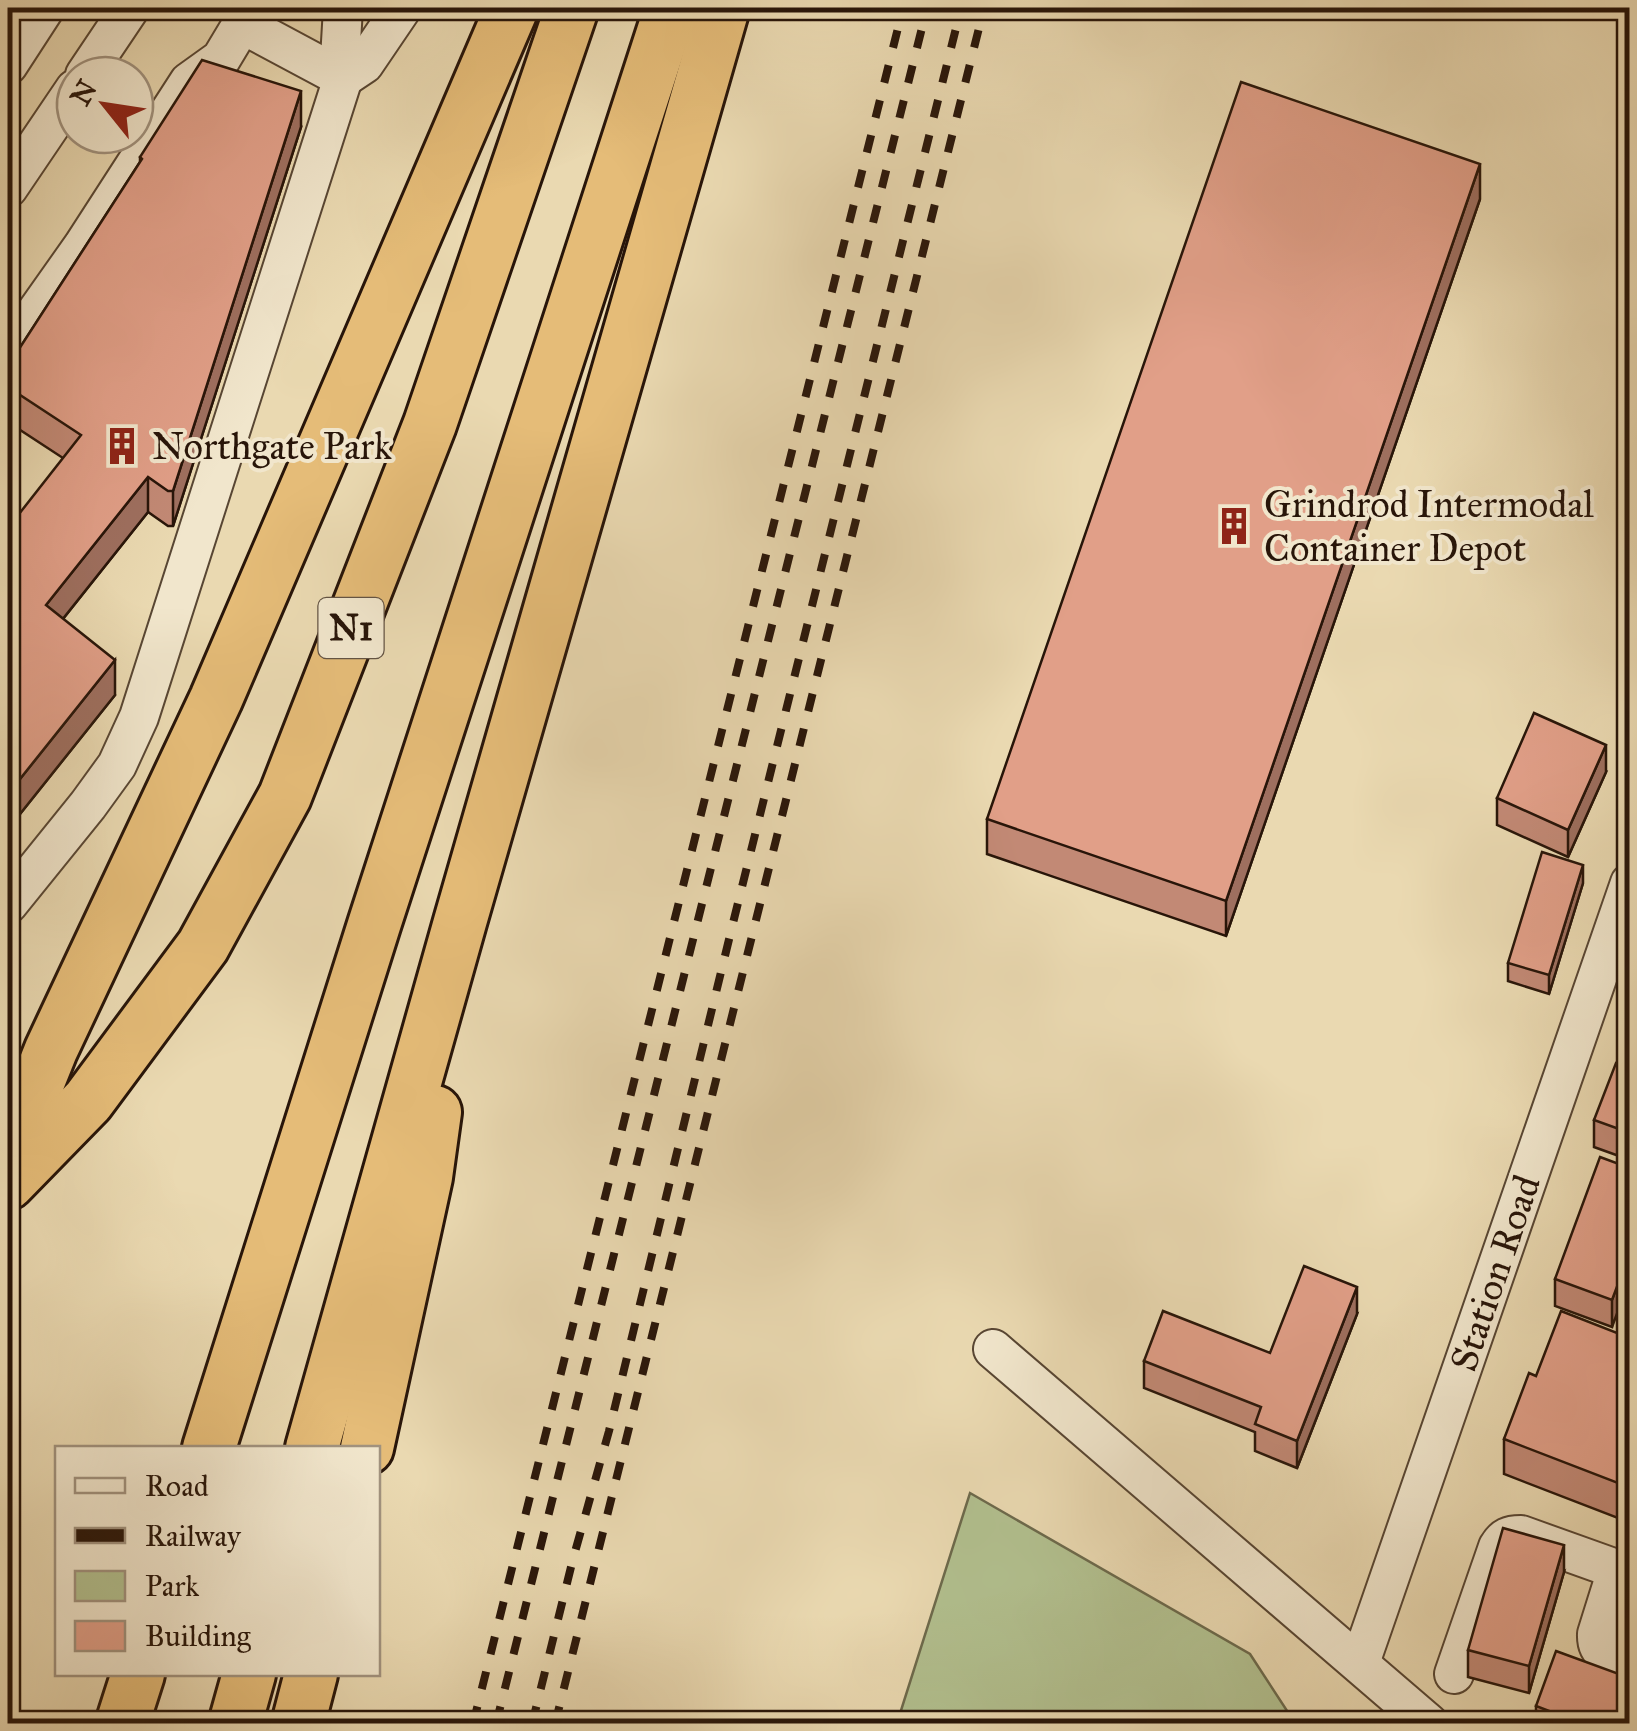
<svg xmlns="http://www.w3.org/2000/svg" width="1637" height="1731" font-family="'IM FELL Great Primer',serif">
	<rect width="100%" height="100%" fill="#ead9b1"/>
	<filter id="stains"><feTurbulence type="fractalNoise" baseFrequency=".002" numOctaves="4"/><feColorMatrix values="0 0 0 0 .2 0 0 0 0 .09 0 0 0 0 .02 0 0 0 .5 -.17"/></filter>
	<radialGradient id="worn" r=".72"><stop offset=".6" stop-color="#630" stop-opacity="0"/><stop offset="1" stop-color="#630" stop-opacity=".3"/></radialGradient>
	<path fill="#b2c08f" stroke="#6d6a4c" stroke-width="2.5" d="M970 1493 1250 1654 1295 1723H897Z"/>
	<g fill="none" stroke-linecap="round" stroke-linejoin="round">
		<g stroke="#584633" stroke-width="42">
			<g id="minor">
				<path d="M8 65 45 8"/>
				<path d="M85 75 130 8"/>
				<path d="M343 78 364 64 402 8"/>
				<path d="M8 188 75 89"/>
				<path d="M8 352 83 246 189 82 221 59 242 24 343 78"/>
				<path d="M8 904 88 805 117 765 139 717 343 78 340 59 343 8"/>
				<path d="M993 1349 1429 1724"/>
				<path d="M1617 1570 1597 1634C1596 1655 1612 1658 1630 1663"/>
				<path d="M1360 1663 1630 883"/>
				<path d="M1454 1674 1498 1547C1504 1537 1509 1535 1521 1535L1630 1574"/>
			</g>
		</g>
		<g stroke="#281509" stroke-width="58">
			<g id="highway">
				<path d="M8 1157 51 1050 216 699 512 8"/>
				<path d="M8 1183 88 1101 203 946 285 796 430 424 572 8"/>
				<path d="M209 1448 374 925 671 8"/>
				<path d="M312 1448 460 922 723 8"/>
				<path d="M367 1448 426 1177 435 1112"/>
				<path d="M122 1724 138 1674"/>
				<path d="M235 1724 249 1674"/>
				<path d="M298 1724 311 1674"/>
			</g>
		</g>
		<use href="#minor" stroke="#f1e6cc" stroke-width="38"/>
		<use href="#highway" stroke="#e5bc78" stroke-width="52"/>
		<g stroke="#281509" stroke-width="8" stroke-dasharray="18 18" stroke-linecap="butt">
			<path d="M473 1724 903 8"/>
			<path d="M496 1724 927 8"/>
			<path d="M532 1724 573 1559 609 1431 733 923 961 8"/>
			<path d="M555 1724 984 8"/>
		</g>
	</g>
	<g fill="#c28975" stroke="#281509" stroke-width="2.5">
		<path d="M301 127 173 526H168L148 512 63 619 115 695 8 829 63 458 8 422V366L140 162V157Z"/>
		<path d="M1480 199 1226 936 987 854V819Z"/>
		<path d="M1606 772 1568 857 1497 825V798Z"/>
		<path d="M1583 883 1549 994 1508 981V963Z"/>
		<path d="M1630 1068V1160L1594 1147V1120Z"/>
		<path d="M1630 1168 1612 1327 1555 1306V1279Z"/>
		<path d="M1357 1314 1297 1468 1255 1451V1432L1144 1388V1361L1270 1353Z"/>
		<path d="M1630 1338V1503L1623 1520 1504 1474V1439L1536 1376Z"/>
		<path d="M1564 1572 1529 1693 1468 1677V1650Z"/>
		<path d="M1536 1706 1630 1724H1536Z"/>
	</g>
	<g fill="#9e6f5f" stroke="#281509" stroke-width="2.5">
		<path d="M301 91V127L173 526V491Z"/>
		<path d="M1480 164V199L1226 936V901Z"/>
		<path d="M148 477V512L46 640V605Z"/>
		<path d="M115 660V695L8 829V794Z"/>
		<path d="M1606 745V772L1568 857V830Z"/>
		<path d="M1583 865V883L1549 994V975Z"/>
		<path d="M1630 1252V1279L1612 1327V1300Z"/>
		<path d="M1357 1287V1314L1297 1468V1441Z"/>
		<path d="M1630 1468V1503L1623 1520V1485Z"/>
		<path d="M1564 1545V1572L1529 1693V1666Z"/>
	</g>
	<g fill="#e19f88" stroke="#281509" stroke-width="2.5">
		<path d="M202 60 301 91 173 491H168L148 477 46 605 115 660 8 794V528L81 435 8 387V366L142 159 140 157Z"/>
		<path d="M1241 82 1480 164 1226 901 987 819Z"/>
		<path d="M1534 713 1606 745 1568 830 1497 798Z"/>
		<path d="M1542 852 1583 865 1549 975 1508 963Z"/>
		<path d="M1616 1063 1630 1068V1133L1594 1120Z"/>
		<path d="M1600 1157 1630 1168V1252L1612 1300 1555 1279Z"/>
		<path d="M1304 1266 1357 1287 1297 1441 1255 1424 1261 1407 1144 1361 1163 1311 1270 1353Z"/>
		<path d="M1561 1311 1630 1338V1468L1623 1485 1504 1439 1529 1373 1536 1376Z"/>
		<path d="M1503 1528 1564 1545 1529 1666 1468 1650Z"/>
		<path d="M1556 1651 1630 1678V1724H1583L1536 1706Z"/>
	</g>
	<defs>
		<g id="building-bare" transform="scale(3)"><path d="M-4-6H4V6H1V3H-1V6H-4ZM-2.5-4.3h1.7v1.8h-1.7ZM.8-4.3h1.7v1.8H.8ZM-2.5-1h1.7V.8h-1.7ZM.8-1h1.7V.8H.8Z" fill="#8f2418" stroke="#f1e6cc" stroke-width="2.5" paint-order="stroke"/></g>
	</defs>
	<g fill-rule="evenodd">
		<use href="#building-bare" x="122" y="446"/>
		<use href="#building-bare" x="1234" y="526"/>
	</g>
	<g text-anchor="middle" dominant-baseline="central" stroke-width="8" stroke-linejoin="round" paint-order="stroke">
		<rect fill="#f1e6cc" stroke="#645444" stroke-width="2.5" x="318.5" y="598" width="65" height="60" rx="8"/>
		<g font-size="35" font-weight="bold" fill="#281509">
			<text x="351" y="628">N1</text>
		</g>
		<g font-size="38" fill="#281509" stroke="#f1e6cc" text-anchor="start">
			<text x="152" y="446">Northgate Park</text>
			<text x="1264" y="504">Grindrod Intermodal<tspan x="1264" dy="44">Container Depot</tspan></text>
		</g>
		<g font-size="38" fill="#281509" stroke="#f1e6cc">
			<text transform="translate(1495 1273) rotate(-71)">Station Road</text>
		</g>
	</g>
	<rect width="1637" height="1731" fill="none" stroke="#ead9b1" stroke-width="40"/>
	<rect x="10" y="10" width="1617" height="1711" fill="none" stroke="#281509" stroke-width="5"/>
	<rect x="20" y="20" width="1597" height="1691" fill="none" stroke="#281509" stroke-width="2.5"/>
	<rect x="55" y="1446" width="325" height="230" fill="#f1e6cc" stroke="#a1927e" stroke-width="2.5"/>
	<rect x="75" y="1478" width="50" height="15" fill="#f1e6cc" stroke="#a1927e" stroke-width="2.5"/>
	<text x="145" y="1496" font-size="30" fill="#281509">Road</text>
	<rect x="75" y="1528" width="50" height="15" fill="#281509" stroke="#a1927e" stroke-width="2.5"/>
	<text x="145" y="1546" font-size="30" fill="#281509">Railway</text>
	<rect x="75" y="1571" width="50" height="30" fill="#b2c08f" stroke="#a1927e" stroke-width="2.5"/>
	<text x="145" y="1596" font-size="30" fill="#281509">Park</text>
	<rect x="75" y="1621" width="50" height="30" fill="#e19f88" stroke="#a1927e" stroke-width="2.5"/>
	<text x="145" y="1646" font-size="30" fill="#281509">Building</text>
	<g transform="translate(105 105) rotate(300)"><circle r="48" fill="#f1e6cc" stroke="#a1927e" stroke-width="2.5"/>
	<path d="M0-8L18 38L0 25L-18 38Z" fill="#8f2418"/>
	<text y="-15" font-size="28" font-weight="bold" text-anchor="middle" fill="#281509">N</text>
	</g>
	<rect width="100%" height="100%" filter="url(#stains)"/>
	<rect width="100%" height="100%" fill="url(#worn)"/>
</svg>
